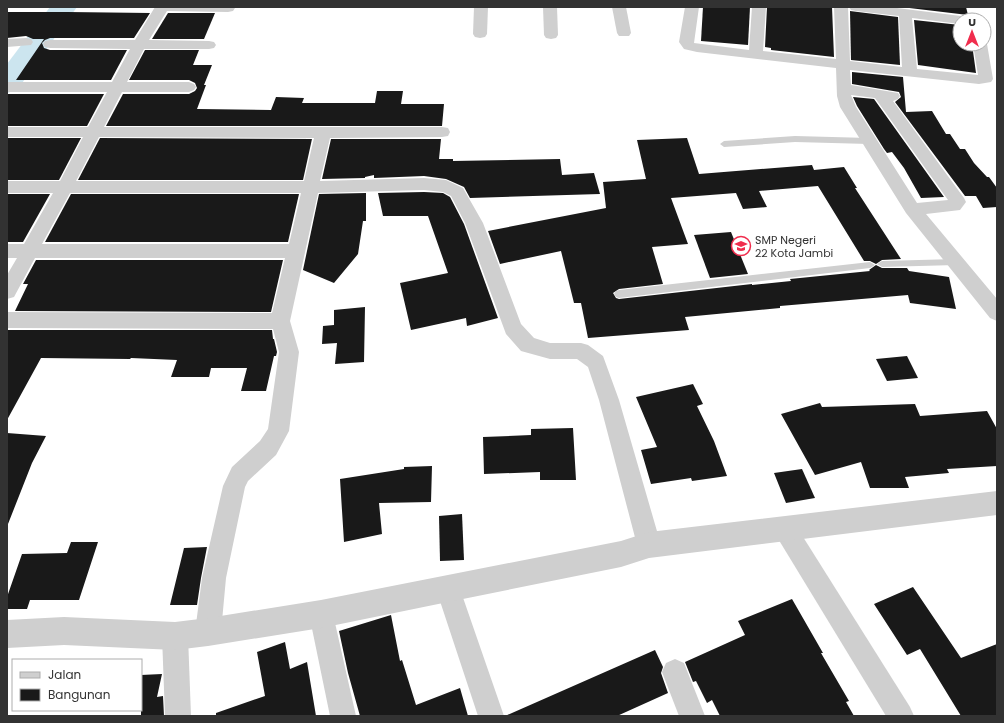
<svg xmlns="http://www.w3.org/2000/svg" width="1004" height="723" font-family="Poppins,sans-serif">
	<rect width="100%" height="100%" fill="#fff"/>
	<g fill="none" stroke-linecap="round" stroke-linejoin="round">
		<path fill="#cce5ef" fill-rule="evenodd" d="M50 7H77L17 90 7 93V64Z"/>
	</g>
	<g fill="#191919">
		<path d="M703 7H750L748 45 701 41Z"/>
		<path d="M767 7H832L834 57 771 50V48L765 47Z"/>
		<path d="M901 7H966L968 15Z"/>
		<path d="M850 11 898 17 900 65 851 60Z"/>
		<path d="M7 12H68L150 13 134 38H50L45 40 42 43 44 48 50 50H127L111 80H16L44 39H33L26 36 7 38Z"/>
		<path d="M168 13H215L204 39H152Z"/>
		<path d="M914 20 960 25V44H972L976 73 918 65Z"/>
		<path d="M145 50H199L193 65H212L204 85H206L197 109 271 110 276 97 304 98 302 103H375L377 91H403L401 104H444L442 126H106L123 94H189L195 91 197 88 195 83 189 80H129Z"/>
		<path d="M852 72 903 77 906 112 932 111 946 134H950L960 149H965L974 163 987 177H989L997 188V207L983 208 976 196H965L895 102 901 97 899 92 852 84Z"/>
		<path d="M8 94H104L87 126H7Z"/>
		<path d="M853 97 874 99 944 197 921 198 904 168 892 152 887 153 884 149 857 106Z"/>
		<path d="M7 138H81L59 180H7Z"/>
		<path d="M100 138 312 139 303 180H78Z"/>
		<path d="M687 138 699 174 812 165 814 170 844 167 857 188H855L901 259 882 260 876 264 870 261H864L818 186 759 191 767 207 743 209 736 193 671 198 688 244 652 247 663 284 619 289 613 293 616 298 619 299 752 284V285L791 281 790 279 870 271 869 270 876 265 882 268H907L909 271 949 277 956 309 910 303 908 295 780 306V308L685 317 689 330 588 338 581 303H574L561 251 500 264 488 231 606 208 603 182 646 179 637 140Z"/>
		<path d="M331 139H441L439 159H453V161L560 159 562 175 594 173 600 194 470 198 464 187 446 179 424 176 374 178V175L365 177V178L322 179Z"/>
		<path d="M424 192 443 193 450 197 464 224 498 318 467 326 466 318 411 330 400 283 448 273 428 216H383L378 193Z"/>
		<path d="M366 193V221H363L358 254 334 283 303 270 319 194Z"/>
		<path d="M7 194H50L23 242H7Z"/>
		<path d="M71 194H299L288 242H45Z"/>
		<path d="M731 232 748 274 710 278 694 235Z"/>
		<path d="M36 260H283L271 312 15 311 28 284H23Z"/>
		<path d="M365 307 364 362 335 364 337 343 322 344 323 326 334 325V310Z"/>
		<path d="M7 330H272L273 339H274L277 352 276 356H274L266 391H241L247 368H211L209 377H171L177 360 131 358 130 359 41 358 7 420Z"/>
		<path d="M907 356 918 378 887 381 876 359Z"/>
		<path d="M693 384 703 404 697 406 714 441 727 476 692 481 691 478 651 484 641 450 657 447 636 397Z"/>
		<path d="M820 403 822 407 915 404 920 416 987 411 997 429V466L947 469 949 473 905 477 909 488H870L861 462 815 475 781 414Z"/>
		<path d="M573 428 576 480H540V472L484 474 483 437 531 435V429Z"/>
		<path d="M7 433 46 436 32 463 8 524H7Z"/>
		<path d="M432 466 431 502 379 503 382 534 344 542 340 479 404 469V467Z"/>
		<path d="M802 469 815 498 786 503 774 473Z"/>
		<path d="M462 514 464 560 440 561 439 516Z"/>
		<path d="M71 542H98L79 600H30L27 609H7V597L22 554 67 553Z"/>
		<path d="M207 547 201 578 197 605H170L184 548Z"/>
		<path d="M913 587 961 658 997 644V716H961L920 649 907 655 874 604Z"/>
		<path d="M792 599 823 653H821L849 701 846 702 854 716H720L712 700 707 703 696 681 693 682 685 662 745 635 738 621Z"/>
		<path d="M391 615 400 661 402 660 416 705 460 688 468 716H360L348 673 339 631Z"/>
		<path d="M285 642 290 669 307 662 316 716H216V713L265 696 257 652Z"/>
		<path d="M655 650 663 667 661 673 668 693 617 716H505Z"/>
		<path d="M162 674 157 697 163 696 164 716H141V675Z"/>
	</g>
	<g fill="none" stroke-linecap="round" stroke-linejoin="round">
		<g fill="#cfcfcf" fill-rule="evenodd">
			<path d="M795 136 869 138 873 141 869 144 795 142 724 147 720 144 724 141Z"/>
			<path d="M956 259 961 262 956 265 882 267 877 264 882 261Z"/>
			<path d="M870 262 875 265 870 268 619 298 616 297 614 294 616 291 619 290Z"/>
		</g>
		<g fill="#cfcfcf" fill-rule="evenodd">
			<path d="M155 7 235 8 233 11 228 12 167 11 149 40 209 41 214 42 216 45 214 48 209 49H144L127 82H189L194 84 196 87 194 90 189 92H122L104 127H442L448 128 450 132 448 136 442 137 330 138 320 181 424 178 446 180 463 188 483 223 521 324 534 338 550 343H581L588 345 603 356 619 400 661 545 657 553 649 557 641 553 637 545 599 400 588 367 577 359H550L521 351 506 334 465 223 451 196 443 192 424 190 318 193 290 321 299 352 289 431 276 455 248 481 245 487 226 578 221 632 217 641 208 645 199 641 195 632 202 578 223 486 232 467 260 441 268 429 279 352 273 329 7 328V312L272 313 285 258H35L14 297 7 299V275L17 258H7V244H24L53 193H7V181H60L83 137H7V127H88L107 92H7V82H112L130 49 50 48 45 47 43 44 45 41 50 40H135ZM99 137 314 138 304 181H76ZM70 193H301L289 244H42Z"/>
			<path d="M474 7H488L487 34 485 37 480 38 475 37 473 34Z"/>
			<path d="M543 7H557L558 35 556 38 551 39 546 38 544 35Z"/>
			<path d="M612 7H626L631 33 629 36H619L617 33Z"/>
			<path d="M685 7H699L694 43 749 50 752 7H766L763 51 836 59 834 7H848L850 61 902 67 899 16 856 11 851 10 849 7H889L969 17 971 20H960V24L912 18 917 69 978 75 973 44H984V41L987 44 993 79 991 82 979 84 850 70 851 85 898 93 900 96 898 99 893 101 964 198 966 202 960 210 926 214 997 299V321L990 318 906 213 840 107 837 96 836 68 697 52 684 49 679 42ZM851 95 875 98 948 200 917 203 856 107Z"/>
			<path d="M26 38 31 39 33 42 31 45 7 47V39Z"/>
			<path d="M785 518 793 521 910 707 914 716H886L777 537 773 529 777 521Z"/>
			<path d="M448 577 457 580 460 589 504 716H478L436 589 439 580Z"/>
			<path d="M321 602 330 605 333 614 356 716H330L309 614 312 605Z"/>
			<path d="M175 623 184 627 188 636 191 716H165L162 636 166 627Z"/>
			<path d="M675 659 684 663 705 716H679L662 672 666 663Z"/>
		</g>
		<path fill="#cfcfcf" fill-rule="evenodd" d="M997 491V515L649 558 621 567 448 602 321 628 208 646 175 650 64 645 7 648V620L64 617 175 622 208 618 321 600 621 541 649 532Z"/>
	</g>
	<defs>
		<g id="school-ring" transform="scale(1)"><circle r="9.5" fill="#fff" stroke="#f02d4d" stroke-width="1.5"/><path d="M0-5L7-2L0 1L-7-2ZM-4 1L0 2.5L4 1V4Q0 6-4 4Z" fill="#f02d4d"/></g>
	</defs>
	<g fill-rule="evenodd">
		<use href="#school-ring" x="741" y="246"/>
	</g>
	<g text-anchor="middle" dominant-baseline="central" stroke-width="4" stroke-linejoin="round" paint-order="stroke">
		<g font-size="11" fill="#323232" stroke="#fff" text-anchor="start">
			<text x="755" y="240">SMP Negeri<tspan x="755" dy="13">22 Kota Jambi</tspan></text>
		</g>
	</g>
	<rect width="1004" height="723" fill="none" stroke="#323232" stroke-width="16"/>
	<rect x="12" y="659" width="130" height="52" fill="#ffffff" stroke="#adadad"/>
	<rect x="20" y="672" width="20" height="6" fill="#cfcfcf" stroke="#adadad"/>
	<text x="48" y="679" font-size="12" fill="#323232">Jalan</text>
	<rect x="20" y="689" width="20" height="12" fill="#191919" stroke="#adadad"/>
	<text x="48" y="699" font-size="12" fill="#323232">Bangunan</text>
	<g transform="translate(972 32)"><circle r="19" fill="#ffffff" stroke="#adadad"/>
	<path d="M0-3L7 15L0 10L-7 15Z" fill="#f02d4d"/>
	<text y="-6" font-size="11" font-weight="bold" text-anchor="middle" fill="#323232">U</text>
	</g>
</svg>
